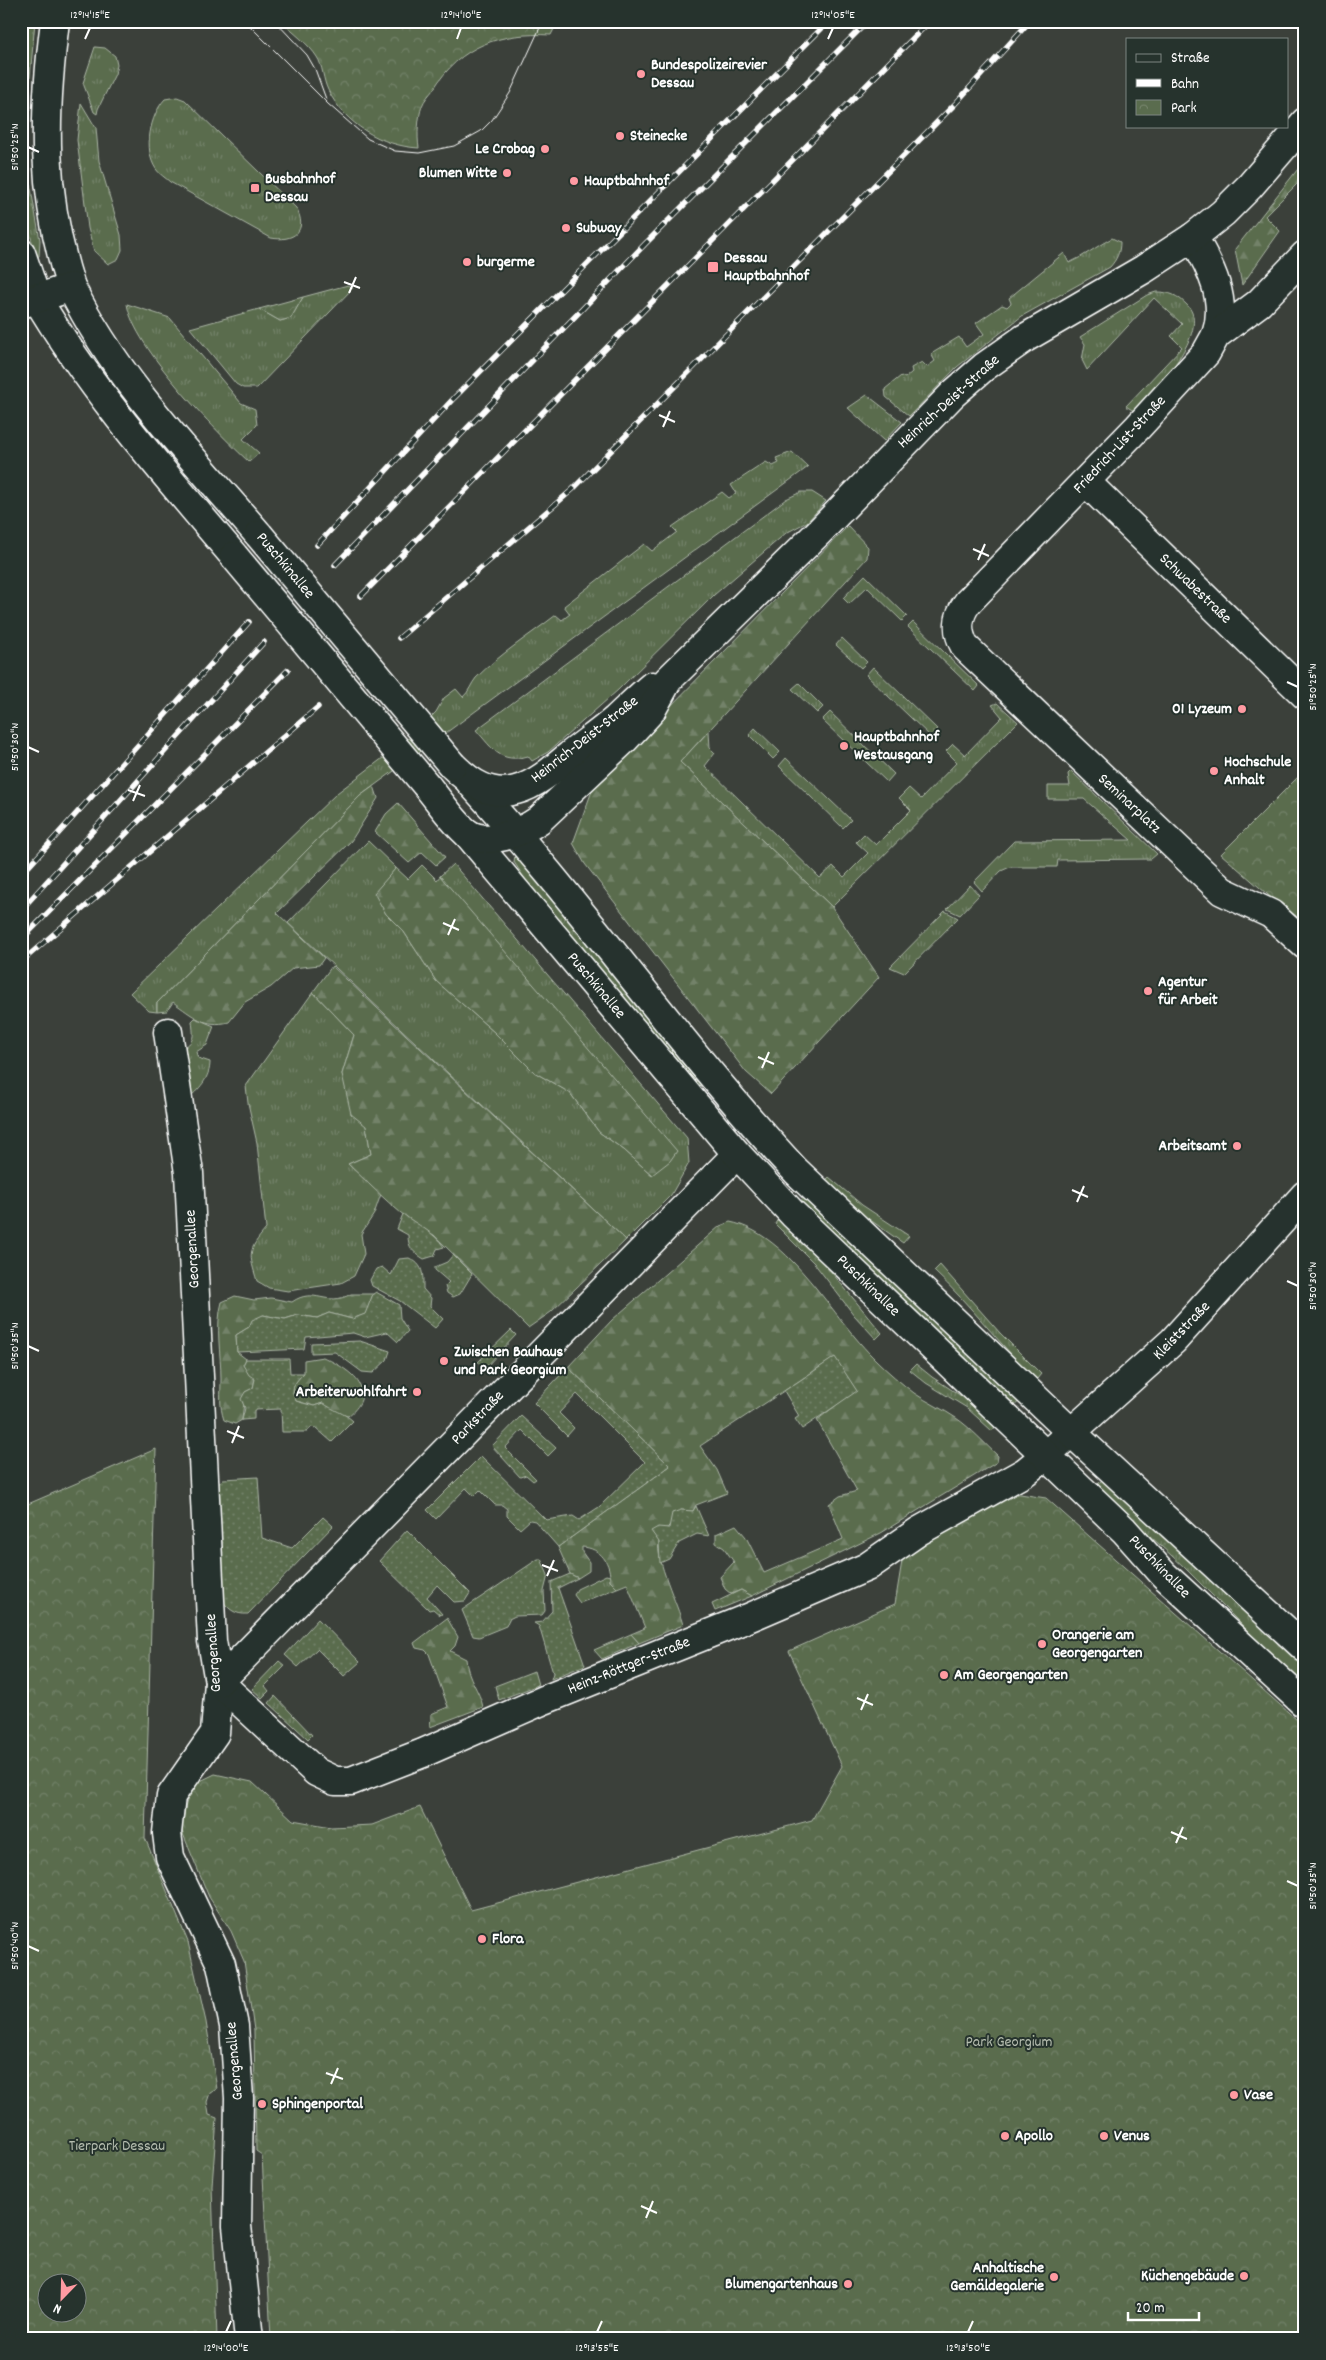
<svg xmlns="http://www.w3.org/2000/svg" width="1326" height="2360" font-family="Dekko,sans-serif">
	<defs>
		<pattern id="grass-tufts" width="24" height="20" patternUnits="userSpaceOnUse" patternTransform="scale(1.25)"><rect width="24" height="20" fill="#5a6c4e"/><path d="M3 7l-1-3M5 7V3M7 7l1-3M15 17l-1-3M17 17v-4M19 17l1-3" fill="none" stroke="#738269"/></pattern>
		<pattern id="forest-firs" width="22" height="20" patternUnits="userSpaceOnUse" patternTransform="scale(1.25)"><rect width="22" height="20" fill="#5a6c4e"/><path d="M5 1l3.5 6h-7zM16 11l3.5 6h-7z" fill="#738269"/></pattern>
		<pattern id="park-crowns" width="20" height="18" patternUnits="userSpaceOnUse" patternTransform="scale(1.25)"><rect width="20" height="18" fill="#5a6c4e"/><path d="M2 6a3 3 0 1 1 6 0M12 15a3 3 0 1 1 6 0" fill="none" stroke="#738269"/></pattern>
		<pattern id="garden-dots" width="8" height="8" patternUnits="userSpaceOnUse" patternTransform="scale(1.25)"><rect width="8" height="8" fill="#5a6c4e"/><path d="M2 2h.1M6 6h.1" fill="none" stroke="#738269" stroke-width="1.8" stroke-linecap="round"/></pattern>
	</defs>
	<rect width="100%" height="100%" fill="#3b403a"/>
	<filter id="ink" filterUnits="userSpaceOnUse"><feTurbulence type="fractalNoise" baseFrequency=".02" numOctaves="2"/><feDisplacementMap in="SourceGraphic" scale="10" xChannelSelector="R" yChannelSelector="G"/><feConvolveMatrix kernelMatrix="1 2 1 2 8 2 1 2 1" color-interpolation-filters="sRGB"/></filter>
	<g filter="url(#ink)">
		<g fill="url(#grass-tufts)" stroke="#acb6a6">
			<path d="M27 21H35L25 134 28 172 40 240 39 256 37 257C21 211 21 180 21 132 21 94 22 59 27 21Z"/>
			<path d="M95 47 105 48 115 56 117 65 115 74 98 109 97 114 94 112 83 83Z"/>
			<path d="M177 97 185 100 296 208C309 231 293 242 271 238L170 182C166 178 159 174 156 169 143 150 150 115 165 99Z"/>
			<path d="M81 103 96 128 99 161 121 235 122 250 118 259 108 264 94 251 88 228 77 140Z"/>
			<path d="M1112 238 1120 242C1120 252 1117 259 1110 267L1022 316 957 367 909 416 886 397 885 389 901 376 905 378 912 372 911 368 922 362 927 367 935 361 931 354 959 337 966 347 984 334 976 323 1002 305 1007 307 1011 303 1009 298 1064 253 1069 263C1085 256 1097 246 1112 238Z"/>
			<path d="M348 285 353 288 257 388H243L236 384 190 328 259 309 280 321 291 318 303 297Z"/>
			<path d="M1156 292C1170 292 1177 295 1187 305 1213 331 1154 390 1137 410H1132L1126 406 1182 347 1171 336 1182 324 1154 298 1087 370 1082 360 1085 344 1080 337 1147 295Z"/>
			<path d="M127 304 170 318 241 403 255 409 257 425 243 439 259 453 249 462C216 431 134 348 127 304Z"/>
			<path d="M867 395 902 422 884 441 848 408Z"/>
			<path d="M792 452 808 467 360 796 157 1003V1012L149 1011 130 993 337 793 413 735 436 712 444 698 456 689 463 697C469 692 471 684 476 678 500 654 530 635 556 615L562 620 570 614 564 606 644 544 652 551 677 532 672 527 722 492 729 498 736 493 731 485 766 462 773 466 779 463 776 458Z"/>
			<path d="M801 492H812L826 501 807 522 786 533 714 595 618 690 548 752 532 761 528 756C500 764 493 749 476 730L786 499Z"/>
			<path d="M865 575 907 616 902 621 867 587 849 604 843 598Z"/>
			<path d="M913 622 979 686 975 691 908 627Z"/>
			<path d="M842 638 867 662 861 668 836 645Z"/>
			<path d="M873 667 938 730 931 737 866 675Z"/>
			<path d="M799 683 823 707 817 713 792 689Z"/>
			<path d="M997 703 1018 722 832 907 680 762 709 731 710 748 715 753 705 766 820 878 833 866 844 877 868 853 856 842 864 834 876 845 911 810 899 798 909 788 921 799 957 762 946 751 953 744 965 755 1002 717 992 705Z"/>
			<path d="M830 712 894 774 887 782 822 720Z"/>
			<path d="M755 728 780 752 773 759 749 735Z"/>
			<path d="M786 758 851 820 843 828 779 766Z"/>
			<path d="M1071 771 1157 854 1151 859 1058 860 1057 867H1010L1001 871 982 891 974 882 1014 841 1131 840 1084 799H1048V786H1070L1068 774Z"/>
			<path d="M368 841 396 868 375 893 386 914 404 932 436 981 494 1032 534 1072 570 1093 599 1132 624 1150 652 1175 440 876 453 864 687 1138 689 1163 671 1195 626 1240 288 923Z"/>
			<path d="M515 855 523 863 703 1083 696 1089 530 887 514 862Z"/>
			<path d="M970 885 979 895 960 915 947 909Z"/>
			<path d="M945 911 958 918 904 973 890 967Z"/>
			<path d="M313 992 354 1035 342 1074 366 1126 371 1154 348 1164 381 1194 374 1214 361 1234 364 1254 354 1276 341 1283 288 1291 269 1288 257 1281C249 1254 247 1251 266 1229L257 1143 248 1103 246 1086Z"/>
			<path d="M195 1018 214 1026 207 1045 196 1052 198 1058 210 1062C210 1078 199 1090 186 1100L180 1051C195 1040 194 1039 192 1021Z"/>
			<path d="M829 1177 862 1205 909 1236 903 1243 846 1203 824 1182Z"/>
			<path d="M805 1196 1022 1399 1013 1407 798 1204Z"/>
			<path d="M778 1219 818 1256 882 1333 876 1339 854 1315 814 1263 775 1224Z"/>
			<path d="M940 1265 1000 1333 1041 1374 1036 1380C1000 1345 971 1305 934 1271Z"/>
			<path d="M916 1364 932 1377 972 1403 996 1426 992 1431 967 1408 926 1383 910 1370Z"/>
			<path d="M1104 1477 1305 1663V1688L1183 1566 1096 1487Z"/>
			<path d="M606 1575 610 1576V1581L617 1588 580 1603 574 1595 577 1589Z"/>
			<path d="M279 1661 285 1666 265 1686 269 1691 262 1698 252 1689Z"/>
			<path d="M275 1696 312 1735 308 1739 269 1703Z"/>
		</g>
		<g fill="url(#forest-firs)" stroke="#acb6a6">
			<path d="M1305 160V176L1265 216 1280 231 1242 285 1235 249Z"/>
			<path d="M848 526 868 547 867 558 680 762 832 907 879 977 771 1094 746 1072 585 864 573 843 593 788 654 723Z"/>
			<path d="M374 786 378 798 351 841 277 913 324 958 319 965 293 968 271 987 245 1002 229 1022C205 1028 193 1016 173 1002L167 1011 157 1012V1003L360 796Z"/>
			<path d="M398 803 445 857 436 865 422 852 409 863 375 832 386 814Z"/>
			<path d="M422 865 437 880 440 876 677 1151 670 1161 652 1175 624 1150 599 1132 570 1093 534 1072 494 1032 436 981 404 932 386 914 374 893 396 868 408 879Z"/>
			<path d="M332 966 626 1240 551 1312 528 1328 434 1235C401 1218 375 1189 348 1164L371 1154 366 1126 351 1114 342 1074 354 1035 313 992Z"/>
			<path d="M730 1222C790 1234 833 1319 876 1360 888 1372 901 1383 914 1393 927 1402 943 1409 956 1418 971 1428 985 1444 998 1456L997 1462 881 1533 752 1596 741 1590 731 1594 725 1589 720 1577 734 1562 724 1548 716 1543V1534L736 1525 746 1537 764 1573 843 1539 829 1504 840 1496 857 1491 817 1420 856 1390 834 1358 700 1446 717 1470 727 1493 696 1505 693 1511 681 1510C676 1517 661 1535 659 1542 655 1559 678 1605 683 1625L639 1643 631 1634 645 1628 627 1584 617 1588 610 1581C611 1563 601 1548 582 1547V1552L589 1562V1571L578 1578 570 1574 558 1547 670 1466 568 1367 612 1320 720 1226Z"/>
			<path d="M351 1294H373L366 1314 352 1319 329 1313 317 1318 298 1315 285 1319 263 1315 249 1327 236 1335 237 1352 246 1359 243 1365 255 1379 253 1388 245 1392 242 1420 235 1424 224 1420C219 1405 221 1394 221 1379 221 1353 215 1327 222 1302L235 1296 254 1300 271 1298 292 1302C315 1286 326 1308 351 1294Z"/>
			<path d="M323 1357C349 1369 381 1390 348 1416L336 1413 323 1403 314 1406 296 1401C290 1388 294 1383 304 1373V1360Z"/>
			<path d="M447 1618 458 1637 455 1646 450 1651 466 1659C467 1678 480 1691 483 1707L430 1727 431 1714 448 1707 429 1654 425 1650 416 1648 414 1643Z"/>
		</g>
		<g fill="url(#park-crowns)" stroke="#acb6a6" fill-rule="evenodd">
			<path d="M281 21H558L551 35C501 32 460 45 433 90 429 95 424 100 422 106 418 117 417 136 419 148 381 146 345 124 328 90 323 80 323 66 317 57 309 44 292 32 281 21Z"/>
			<path d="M303 297 291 318 280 321 259 309Z"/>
			<path d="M1305 770V927L1221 854Z"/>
			<path d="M156 1449 145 1838 188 1942 206 2022 217 2089 210 2093 207 2102 209 2115 217 2118 212 2186 217 2339H21V1507ZM78 2282V2312H48V2282Z"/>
			<path d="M1007 1492 1046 1498 1305 1727V2339H271L262 2155 256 2151 254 2030 244 1961 231 1931 209 1897 181 1829 186 1804 192 1785 215 1774 252 1782 293 1820 331 1827 372 1825 420 1807 471 1910 812 1820 842 1766 789 1651 895 1604 904 1549Z"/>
		</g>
		<g fill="url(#garden-dots)" stroke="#acb6a6">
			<path d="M403 1214C417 1225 434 1232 444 1247L437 1249 434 1256 424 1259C413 1252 408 1248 408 1235L397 1229Z"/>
			<path d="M453 1255 472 1274 460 1294 453 1297 447 1293 445 1286 449 1282 435 1270V1267L447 1262Z"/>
			<path d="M409 1258C424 1265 423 1274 423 1289L431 1298 430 1306 443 1319 435 1328 400 1301 372 1286 370 1280 376 1269 382 1267 391 1275 399 1259Z"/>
			<path d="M376 1292 399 1305 400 1318 408 1331 398 1342 387 1332 365 1337 353 1333 306 1337 304 1349 237 1352 236 1335 249 1327 252 1320 263 1315 285 1319 298 1315 317 1318 329 1313 352 1319 365 1314 373 1294Z"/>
			<path d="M511 1330 516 1335 485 1368 478 1362Z"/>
			<path d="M360 1341 390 1351 387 1360 373 1373 362 1372 335 1352 311 1353V1343Z"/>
			<path d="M835 1357 857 1391 802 1429 795 1419 799 1416 784 1391Z"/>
			<path d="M246 1359H289L290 1373H304C294 1383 290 1388 296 1401L314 1406 323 1403C332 1410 345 1413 353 1421L332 1442 316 1428 311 1427 307 1432H282L281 1409 254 1410V1419L242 1420 245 1408 241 1399 245 1392 253 1388 255 1379 249 1375 243 1365Z"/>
			<path d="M568 1367 670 1466 558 1547 535 1521 530 1520 520 1529 507 1516V1509L502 1505H495L480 1490 474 1496 466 1488 436 1519 427 1510 481 1456 546 1520 573 1516 579 1520 599 1507 645 1462 577 1394 559 1413 574 1428 567 1436 534 1403Z"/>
			<path d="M521 1416 556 1448 548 1456 522 1430 505 1448 536 1479 533 1481 526 1475 520 1477 492 1446Z"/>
			<path d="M258 1477 262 1538 292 1548 323 1517 333 1526 248 1614C235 1615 227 1609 221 1597 216 1587 216 1505 215 1488L223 1479Z"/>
			<path d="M696 1506 709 1536 697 1534 679 1543 669 1559 660 1563 659 1542 651 1531 658 1527 669 1528 672 1513 681 1510 693 1511Z"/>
			<path d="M407 1530 470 1593 465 1601 454 1602 437 1585 427 1597 442 1614 440 1615 433 1609 429 1610 379 1561Z"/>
			<path d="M538 1559H541L548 1575 544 1591 545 1611 542 1615 515 1616 509 1619 506 1626 479 1637 473 1636 462 1610Z"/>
			<path d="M570 1574 578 1578 558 1588 585 1665 551 1679 553 1673 539 1626 534 1623 542 1622 552 1611 551 1582Z"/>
			<path d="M741 1590 752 1596 715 1611 712 1604Z"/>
			<path d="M318 1619 360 1662 344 1676 317 1649 298 1667 285 1655Z"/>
			<path d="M631 1634 639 1643 602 1659 594 1650Z"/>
			<path d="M534 1671 538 1685 499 1700 495 1686Z"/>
		</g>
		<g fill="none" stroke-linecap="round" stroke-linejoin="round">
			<g stroke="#fff" stroke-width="31">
				<g id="minor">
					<path d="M1193 237C1211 267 1228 301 1216 335"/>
					<path d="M1305 255 1259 303 1216 335 1206 353 1138 427 968 602C957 616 956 631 965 647L1222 891 1271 914 1305 945"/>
					<path d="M1086 482 1305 695"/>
					<path d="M168 1032 189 1173 212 1641 219 1682 215 1733 171 1796 167 1833 170 1857 221 1964 234 2026 239 2098 237 2226 249 2339"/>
					<path d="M219 1682 316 1772 335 1781H351L423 1753 544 1700 748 1618 867 1567 919 1531 1025 1472 1047 1454 1173 1341 1305 1195"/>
					<path d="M219 1682 737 1154"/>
				</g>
			</g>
			<g stroke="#fff" stroke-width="31">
				<g id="secondary">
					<path d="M55 21C43 115 41 195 71 287"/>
					<path d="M21 253 36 297"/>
					<path d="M470 782C584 907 680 1047 796 1171L1071 1432 1305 1648"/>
					<path d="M467 833 737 1154 793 1214 1124 1530 1164 1575 1305 1704"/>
				</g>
			</g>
			<g stroke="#fff" stroke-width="31">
				<g id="primary">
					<path d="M36 297C92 392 163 472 234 556"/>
					<path d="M21 304 71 287C116 379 192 457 259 535"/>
					<path d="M452 765C469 782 490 797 516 790 536 785 555 768 570 755 585 743 601 732 616 719 628 708 640 696 652 686"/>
					<path d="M427 786C437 798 455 824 467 833 487 847 522 832 539 820L625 739 651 711 668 680 818 533 953 394 984 367 1025 338 1144 269 1193 237 1223 213 1250 186 1305 122"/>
				</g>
			</g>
			<use href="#minor" stroke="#26332d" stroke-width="28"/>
			<use href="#secondary" stroke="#26332d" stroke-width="28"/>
			<use href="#primary" stroke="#26332d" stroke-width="28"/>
			<g stroke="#fff" stroke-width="1">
				<path d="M245 21 328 104 368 139 395 151 419 153 454 146 481 131 492 120 510 93 543 21"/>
				<path d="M275 21 307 55 315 69 326 99"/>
			</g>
			<g stroke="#fff" stroke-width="5.5">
				<g id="rail">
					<path d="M317 545 454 398 829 21"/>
					<path d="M335 565 645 244 868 21"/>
					<path d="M361 596 930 21"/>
					<path d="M399 638 572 490 955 104 1030 21"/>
					<path d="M21 875 249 622"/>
					<path d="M21 910 264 642"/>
					<path d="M21 940 288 670"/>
					<path d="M21 962 318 707"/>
				</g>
			</g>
			<use href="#rail" stroke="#26332d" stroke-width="4" stroke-dasharray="11" stroke-linecap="butt"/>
			<g stroke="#fff" stroke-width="31" stroke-linecap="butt">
				<g id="primary-bridge">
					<path d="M259 535 452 765"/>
					<path d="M234 556 427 786"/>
				</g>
			</g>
			<use href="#primary-bridge" stroke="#26332d" stroke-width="28"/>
		</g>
	</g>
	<path fill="none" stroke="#fff" stroke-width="2" d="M85 39 90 28M457 39 461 28M828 39 833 28M28 147 39 152M344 282 360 288M349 293 356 277M659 415 675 422M663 427 670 411M973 549 989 556M978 560 985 544M1287 682 1298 687M28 747 39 752M128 790 145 796M133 801 140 785M443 923 459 930M448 935 455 919M758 1057 774 1064M762 1068 769 1052M1072 1190 1088 1197M1077 1202 1084 1186M1287 1281 1298 1286M28 1346 39 1351M227 1431 244 1438M232 1443 239 1426M542 1565 558 1571M547 1576 554 1560M857 1698 873 1705M861 1710 868 1694M1171 1832 1187 1839M1176 1843 1183 1827M1287 1881 1298 1886M28 1946 39 1951M326 2073 343 2079M331 2084 338 2068M641 2206 657 2213M646 2218 653 2201M226 2332 231 2321M597 2332 602 2321M968 2332 973 2321"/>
	<g fill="#ff9aa2" stroke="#26332d" stroke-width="2">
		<circle cx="641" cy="74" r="5"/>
		<circle cx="620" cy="136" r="5"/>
		<circle cx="545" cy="149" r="5"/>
		<circle cx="507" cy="173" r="5"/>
		<circle cx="574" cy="181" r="5"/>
		<rect x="250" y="183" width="10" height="10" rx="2.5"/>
		<circle cx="566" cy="228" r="5"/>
		<circle cx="467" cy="262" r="5"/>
		<rect x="707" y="261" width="12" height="12" rx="2.5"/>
		<circle cx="1242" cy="709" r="5"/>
		<circle cx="844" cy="746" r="5"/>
		<circle cx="1214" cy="771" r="5"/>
		<circle cx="1148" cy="991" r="5"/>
		<circle cx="1237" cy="1146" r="5"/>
		<circle cx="444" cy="1361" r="5"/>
		<circle cx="417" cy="1392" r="5"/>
		<circle cx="1042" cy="1644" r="5"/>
		<circle cx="944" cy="1675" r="5"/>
		<circle cx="482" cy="1939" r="5"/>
		<circle cx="1234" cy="2095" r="5"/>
		<circle cx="262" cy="2104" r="5"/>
		<circle cx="1005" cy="2136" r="5"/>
		<circle cx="1104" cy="2136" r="5"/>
		<circle cx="1244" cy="2276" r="5"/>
		<circle cx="1054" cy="2277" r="5"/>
		<circle cx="848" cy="2284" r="5"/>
	</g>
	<g text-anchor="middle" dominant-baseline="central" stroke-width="4" stroke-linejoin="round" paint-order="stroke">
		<g font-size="16" font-weight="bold" fill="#fff" stroke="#26332d" text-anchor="start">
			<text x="651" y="65">Bundespolizeirevier<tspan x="651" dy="18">Dessau</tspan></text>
			<text x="630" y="136">Steinecke</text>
			<text x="535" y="149" text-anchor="end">Le Crobag</text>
			<text x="497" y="173" text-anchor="end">Blumen Witte</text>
			<text x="265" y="179">Busbahnhof<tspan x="265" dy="18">Dessau</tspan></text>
			<text x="584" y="181">Hauptbahnhof</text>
			<text x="576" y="228">Subway</text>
			<text x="724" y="258">Dessau<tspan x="724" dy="18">Hauptbahnhof</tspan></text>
			<text x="477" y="262">burgerme</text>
			<text x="1232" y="709" text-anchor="end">01 Lyzeum</text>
			<text x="854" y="737">Hauptbahnhof<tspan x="854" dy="18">Westausgang</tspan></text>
			<text x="1224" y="762">Hochschule<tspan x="1224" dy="18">Anhalt</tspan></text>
			<text x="1158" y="982">Agentur<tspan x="1158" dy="18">für Arbeit</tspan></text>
			<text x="1227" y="1146" text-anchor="end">Arbeitsamt</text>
			<text x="454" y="1352">Zwischen Bauhaus<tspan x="454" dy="18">und Park Georgium</tspan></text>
			<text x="407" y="1392" text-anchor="end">Arbeiterwohlfahrt</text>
			<text x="1052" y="1635">Orangerie am<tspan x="1052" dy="18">Georgengarten</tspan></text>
			<text x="954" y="1675">Am Georgengarten</text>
			<text x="492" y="1939">Flora</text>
			<text x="1244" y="2095">Vase</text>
			<text x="272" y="2104">Sphingenportal</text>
			<text x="1015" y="2136">Apollo</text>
			<text x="1114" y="2136">Venus</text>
			<text x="1044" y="2268" text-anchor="end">Anhaltische<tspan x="1044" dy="18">Gemäldegalerie</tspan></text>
			<text x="1234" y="2276" text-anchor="end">Küchengebäude</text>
			<text x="838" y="2284" text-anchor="end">Blumengartenhaus</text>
		</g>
		<g font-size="16" fill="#fff" stroke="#26332d">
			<text transform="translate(949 402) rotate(-42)">Heinrich-Deist-Straße</text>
			<text transform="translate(1120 445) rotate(-47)">Friedrich-List-Straße</text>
			<text transform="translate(285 566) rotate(50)">Puschkinallee</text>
			<text transform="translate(1195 589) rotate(44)">Schwabestraße</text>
			<text transform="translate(585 740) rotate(-38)">Heinrich-Deist-Straße</text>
			<text transform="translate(1129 804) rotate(43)">Seminarplatz</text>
			<text transform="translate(596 986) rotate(50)">Puschkinallee</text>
			<text transform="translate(193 1249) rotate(-93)">Georgenallee</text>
			<text transform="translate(868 1286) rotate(44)">Puschkinallee</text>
			<text transform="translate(1182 1331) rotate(-46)">Kleiststraße</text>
			<text transform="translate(478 1418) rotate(-46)">Parkstraße</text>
			<text transform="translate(1159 1567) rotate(46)">Puschkinallee</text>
			<text transform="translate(214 1653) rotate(-94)">Georgenallee</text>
			<text transform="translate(629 1666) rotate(-22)">Heinz-Röttger-Straße</text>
			<text transform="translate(235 2061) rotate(-95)">Georgenallee</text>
		</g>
		<g font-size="16" fill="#b5bdaf" stroke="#26332d">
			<text x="1009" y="2042">Park Georgium</text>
			<text x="117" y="2146">Tierpark Dessau</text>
		</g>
	</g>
	<rect width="1326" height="2360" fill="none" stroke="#26332d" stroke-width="55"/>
	<rect x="1126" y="38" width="162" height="90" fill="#26332d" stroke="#7d8581"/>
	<rect x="1136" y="54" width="25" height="8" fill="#26332d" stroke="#7d8581"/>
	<text x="1171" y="62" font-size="15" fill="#ffffff">Straße</text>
	<rect x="1136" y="79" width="25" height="8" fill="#ffffff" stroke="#7d8581"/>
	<text x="1171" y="88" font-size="15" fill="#ffffff">Bahn</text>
	<rect x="1136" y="100" width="25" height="15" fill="url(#park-crowns)" stroke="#7d8581"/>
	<text x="1171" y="112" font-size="15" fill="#ffffff">Park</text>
	<g transform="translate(62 2298) rotate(203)"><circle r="24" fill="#26332d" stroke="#7d8581"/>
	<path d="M0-4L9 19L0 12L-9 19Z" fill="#ff9aa2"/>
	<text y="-8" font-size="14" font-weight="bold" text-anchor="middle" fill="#ffffff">N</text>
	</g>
	<path d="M1128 2312v8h71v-8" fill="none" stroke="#ffffff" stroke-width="2.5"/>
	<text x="1136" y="2312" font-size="15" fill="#ffffff" stroke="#26332d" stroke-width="4" paint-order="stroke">20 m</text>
	<rect x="28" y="28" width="1270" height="2304" fill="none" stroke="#fff" stroke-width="2"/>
	<g font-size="12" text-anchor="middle" fill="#fff">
		<text x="90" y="18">12°14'15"E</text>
		<text x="461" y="18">12°14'10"E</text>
		<text x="833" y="18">12°14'05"E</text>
		<text transform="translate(14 147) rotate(-90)" y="4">51°50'25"N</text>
		<text transform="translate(1312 687) rotate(-90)" y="4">51°50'25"N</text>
		<text transform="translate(14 747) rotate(-90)" y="4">51°50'30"N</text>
		<text transform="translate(1312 1286) rotate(-90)" y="4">51°50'30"N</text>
		<text transform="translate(14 1346) rotate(-90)" y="4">51°50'35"N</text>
		<text transform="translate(1312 1886) rotate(-90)" y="4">51°50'35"N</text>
		<text transform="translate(14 1946) rotate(-90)" y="4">51°50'40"N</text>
		<text x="226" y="2351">12°14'00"E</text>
		<text x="597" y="2351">12°13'55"E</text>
		<text x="968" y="2351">12°13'50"E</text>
	</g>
</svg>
